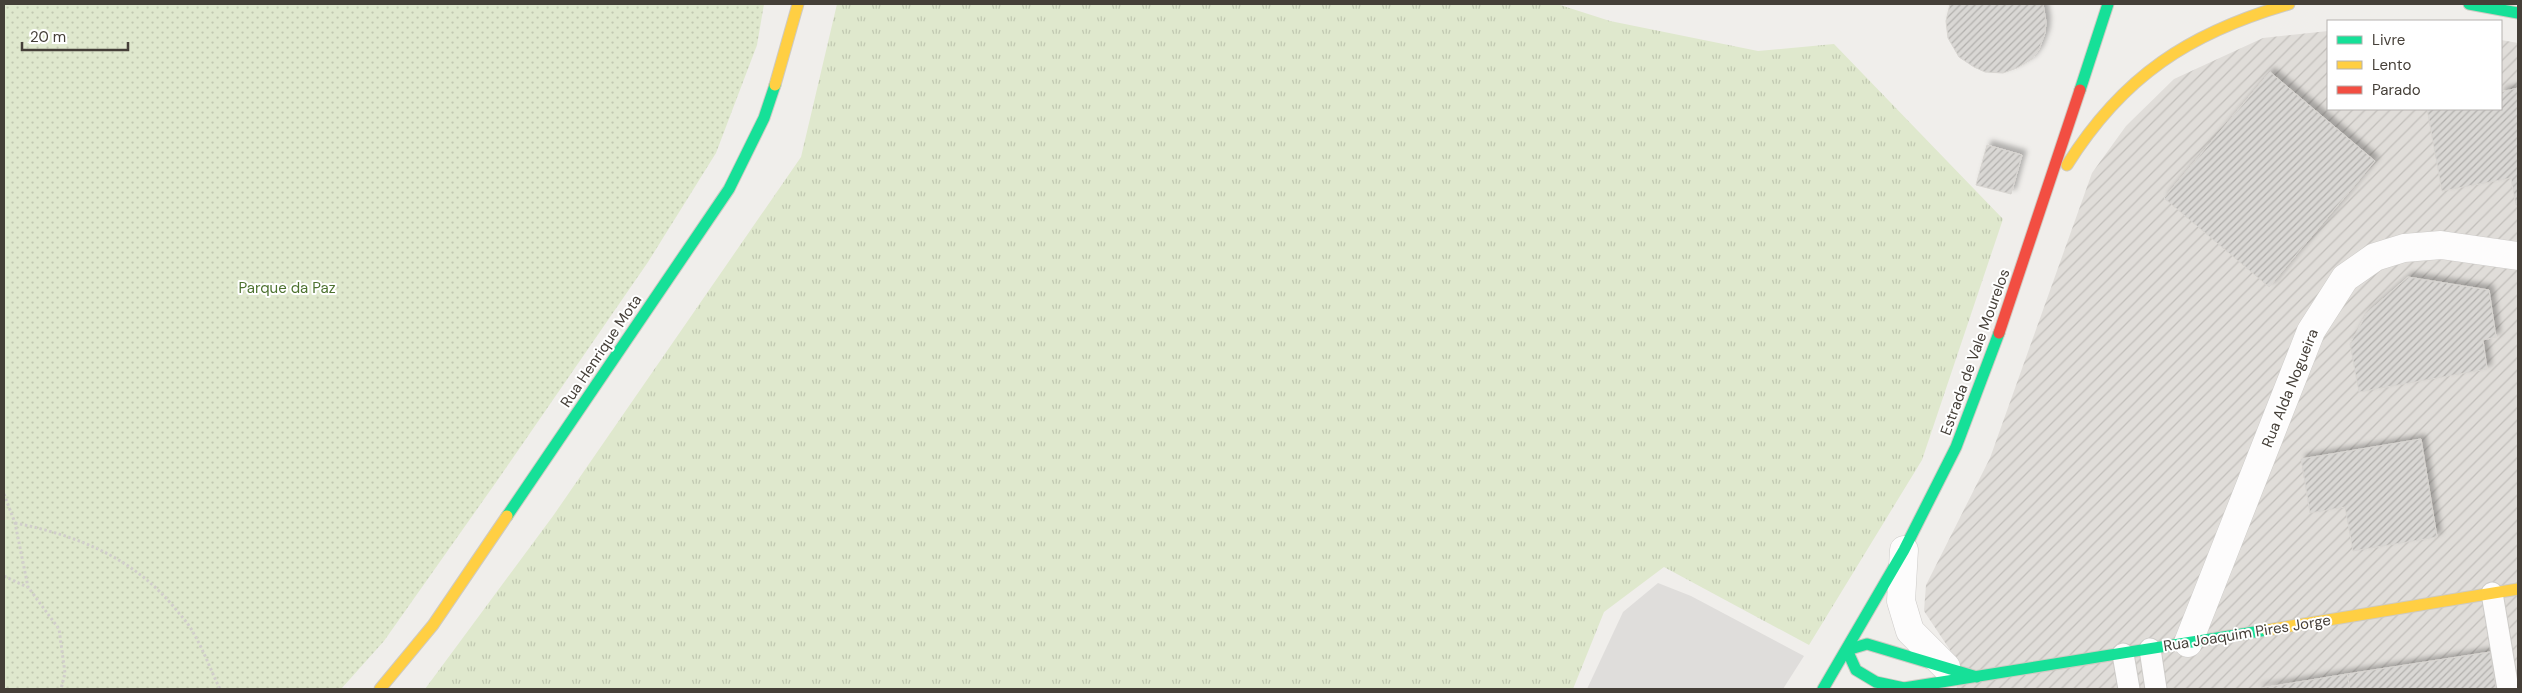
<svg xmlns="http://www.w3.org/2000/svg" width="2522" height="693" font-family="'DM Sans',sans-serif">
	<defs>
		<pattern id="industrial-furrows" width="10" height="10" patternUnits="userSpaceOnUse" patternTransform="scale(1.25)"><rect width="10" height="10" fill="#e0ddd9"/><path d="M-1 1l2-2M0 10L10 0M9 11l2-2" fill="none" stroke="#c2bfbb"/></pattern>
		<pattern id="grass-tufts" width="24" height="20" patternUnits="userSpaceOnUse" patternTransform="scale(1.25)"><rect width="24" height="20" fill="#dfe8cd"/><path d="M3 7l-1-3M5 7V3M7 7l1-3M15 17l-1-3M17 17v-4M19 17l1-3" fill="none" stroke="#c1c8b1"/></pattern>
		<pattern id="park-dots" width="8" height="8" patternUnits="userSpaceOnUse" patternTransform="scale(1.25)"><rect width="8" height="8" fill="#dfe8cd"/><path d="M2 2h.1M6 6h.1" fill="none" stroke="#c1c8b1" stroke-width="1.8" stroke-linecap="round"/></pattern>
		<pattern id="building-hatch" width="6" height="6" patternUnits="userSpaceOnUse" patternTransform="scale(1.25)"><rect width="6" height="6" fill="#d9d7d4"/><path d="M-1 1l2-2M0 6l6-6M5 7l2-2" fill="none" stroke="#b2b0ad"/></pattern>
		<filter id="shadow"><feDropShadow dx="4.5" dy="-4.5" stdDeviation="2.5" flood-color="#0004"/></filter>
	</defs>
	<rect width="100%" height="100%" fill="#f0eeeb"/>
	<path fill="url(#industrial-furrows)" d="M2328 31V109H2501V40L2518 43V689H1957L1952 653 1924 611 1926 585 1990 458 2092 173 2126 126 2174 79 2263 38Z"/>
	<path fill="url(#grass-tufts)" d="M837 4H1557L1610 21 1758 51 1834 44 2003 219 1922 460 1809 645 1664 567 1604 612 1573 689H425L553 516 801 157Z"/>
	<path fill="url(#park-dots)" d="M4 4H764L757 45 716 153 648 262 499 478 384 641 341 689H4Z"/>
	<path fill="#dfdddb" d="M1658 583 1691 596 1804 656 1783 689H1587L1623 612Z"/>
	<g fill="url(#building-hatch)" stroke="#d8d5d1" filter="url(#shadow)">
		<path d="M1950 4H2043L2046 22 2045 33 2039 49 2032 59 2017 68 2003 73 1985 72 1974 67 1959 57 1948 38 1946 21Z"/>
		<path d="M2270 72 2375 161 2269 287 2164 198Z"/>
		<path d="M2518 88V205H2516L2511 178 2442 191 2427 109H2501V92Z"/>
		<path d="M1987 145 2022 155 2011 194 1976 185Z"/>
		<path d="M2408 277 2489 290 2496 337 2483 340 2487 369 2359 392 2350 344 2367 313Z"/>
		<path d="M2421 439 2437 537 2353 551 2345 507 2310 513 2301 459Z"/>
		<path d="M2490 652 2496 689H2350L2347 674Z"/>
		<path d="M2347 674 2350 689H2256Z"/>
	</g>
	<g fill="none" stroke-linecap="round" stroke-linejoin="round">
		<g stroke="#ceccc9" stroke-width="23">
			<g id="lane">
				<path d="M2492 593 2508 689"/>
				<path d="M2150 649 2156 689"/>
				<path d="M2123 654 2129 689"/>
			</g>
		</g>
		<g stroke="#ceccc9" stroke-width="29">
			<g id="street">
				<path d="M1904 550 1901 601 1910 631 1946 667"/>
				<path d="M2188 643 2311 331 2345 278 2375 257 2404 248 2441 245 2518 256"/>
			</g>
		</g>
		<g stroke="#cecac2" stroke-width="13">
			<g id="fast">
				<path d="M2469 4 2518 13"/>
				<path d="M2080 90 2108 4"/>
				<path d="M507 516 729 189 764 118 775 85"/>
				<path d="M1977 677 1867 644 1847 650 1856 670 1876 682 1904 688 2267 630"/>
				<path d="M1823 689 1904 550 1956 447 1999 333"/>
			</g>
		</g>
		<g stroke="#cecac2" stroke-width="13">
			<g id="slow">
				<path d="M775 85 798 4"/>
				<path d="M2067 165C2123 76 2189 33 2289 4"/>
				<path d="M2267 630 2518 589"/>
				<path d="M380 689 433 625 507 516"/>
			</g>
		</g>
		<g stroke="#cecac2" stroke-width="13">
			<path id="jam" d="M1999 333 2080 90"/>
		</g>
		<g stroke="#d1cecb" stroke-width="3" stroke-dasharray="2.5 2.5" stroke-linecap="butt">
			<path d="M4 494 15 523 28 587 59 629 65 673 61 689"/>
			<path d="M15 523C80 536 136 559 178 612 184 619 190 626 194 634 204 651 211 671 220 689"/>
			<path d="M4 576 27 587"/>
		</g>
		<use href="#lane" stroke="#fdfcfc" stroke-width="21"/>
		<use href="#street" stroke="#fdfcfc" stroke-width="28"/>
		<use href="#fast" stroke="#16e098" stroke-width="11"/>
		<use href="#slow" stroke="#ffcf43" stroke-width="11"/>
		<use href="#jam" stroke="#f24e42" stroke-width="11"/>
	</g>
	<g text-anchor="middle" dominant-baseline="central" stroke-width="4" stroke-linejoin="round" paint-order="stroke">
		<g font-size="15" fill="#4d7230" stroke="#fff">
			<text x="287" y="288">Parque da Paz</text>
		</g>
		<g font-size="15" fill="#453f38" stroke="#fff">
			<text transform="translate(601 351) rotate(-56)">Rua Henrique Mota</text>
			<text transform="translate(1975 352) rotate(-70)">Estrada de Vale Mourelos</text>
			<text transform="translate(2290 388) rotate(-68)">Rua Alda Nogueira</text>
			<text transform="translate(2247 633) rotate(-9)">Rua Joaquim Pires Jorge</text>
		</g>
	</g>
	<rect width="2522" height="693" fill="none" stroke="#453f38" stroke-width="10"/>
	<rect x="2327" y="20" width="175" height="90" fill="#ffffff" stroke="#b5b2af"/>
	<rect x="2337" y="36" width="25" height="8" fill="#16e098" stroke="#b5b2af"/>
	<text x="2372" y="45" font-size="15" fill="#453f38">Livre</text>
	<rect x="2337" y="61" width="25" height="8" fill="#ffcf43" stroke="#b5b2af"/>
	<text x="2372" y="70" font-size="15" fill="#453f38">Lento</text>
	<rect x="2337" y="86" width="25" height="8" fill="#f24e42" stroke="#b5b2af"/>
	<text x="2372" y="95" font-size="15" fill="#453f38">Parado</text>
	<path d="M22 42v8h106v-8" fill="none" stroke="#453f38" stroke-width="2.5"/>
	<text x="30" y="42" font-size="15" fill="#453f38" stroke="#ffffff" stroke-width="4" paint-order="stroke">20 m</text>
</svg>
